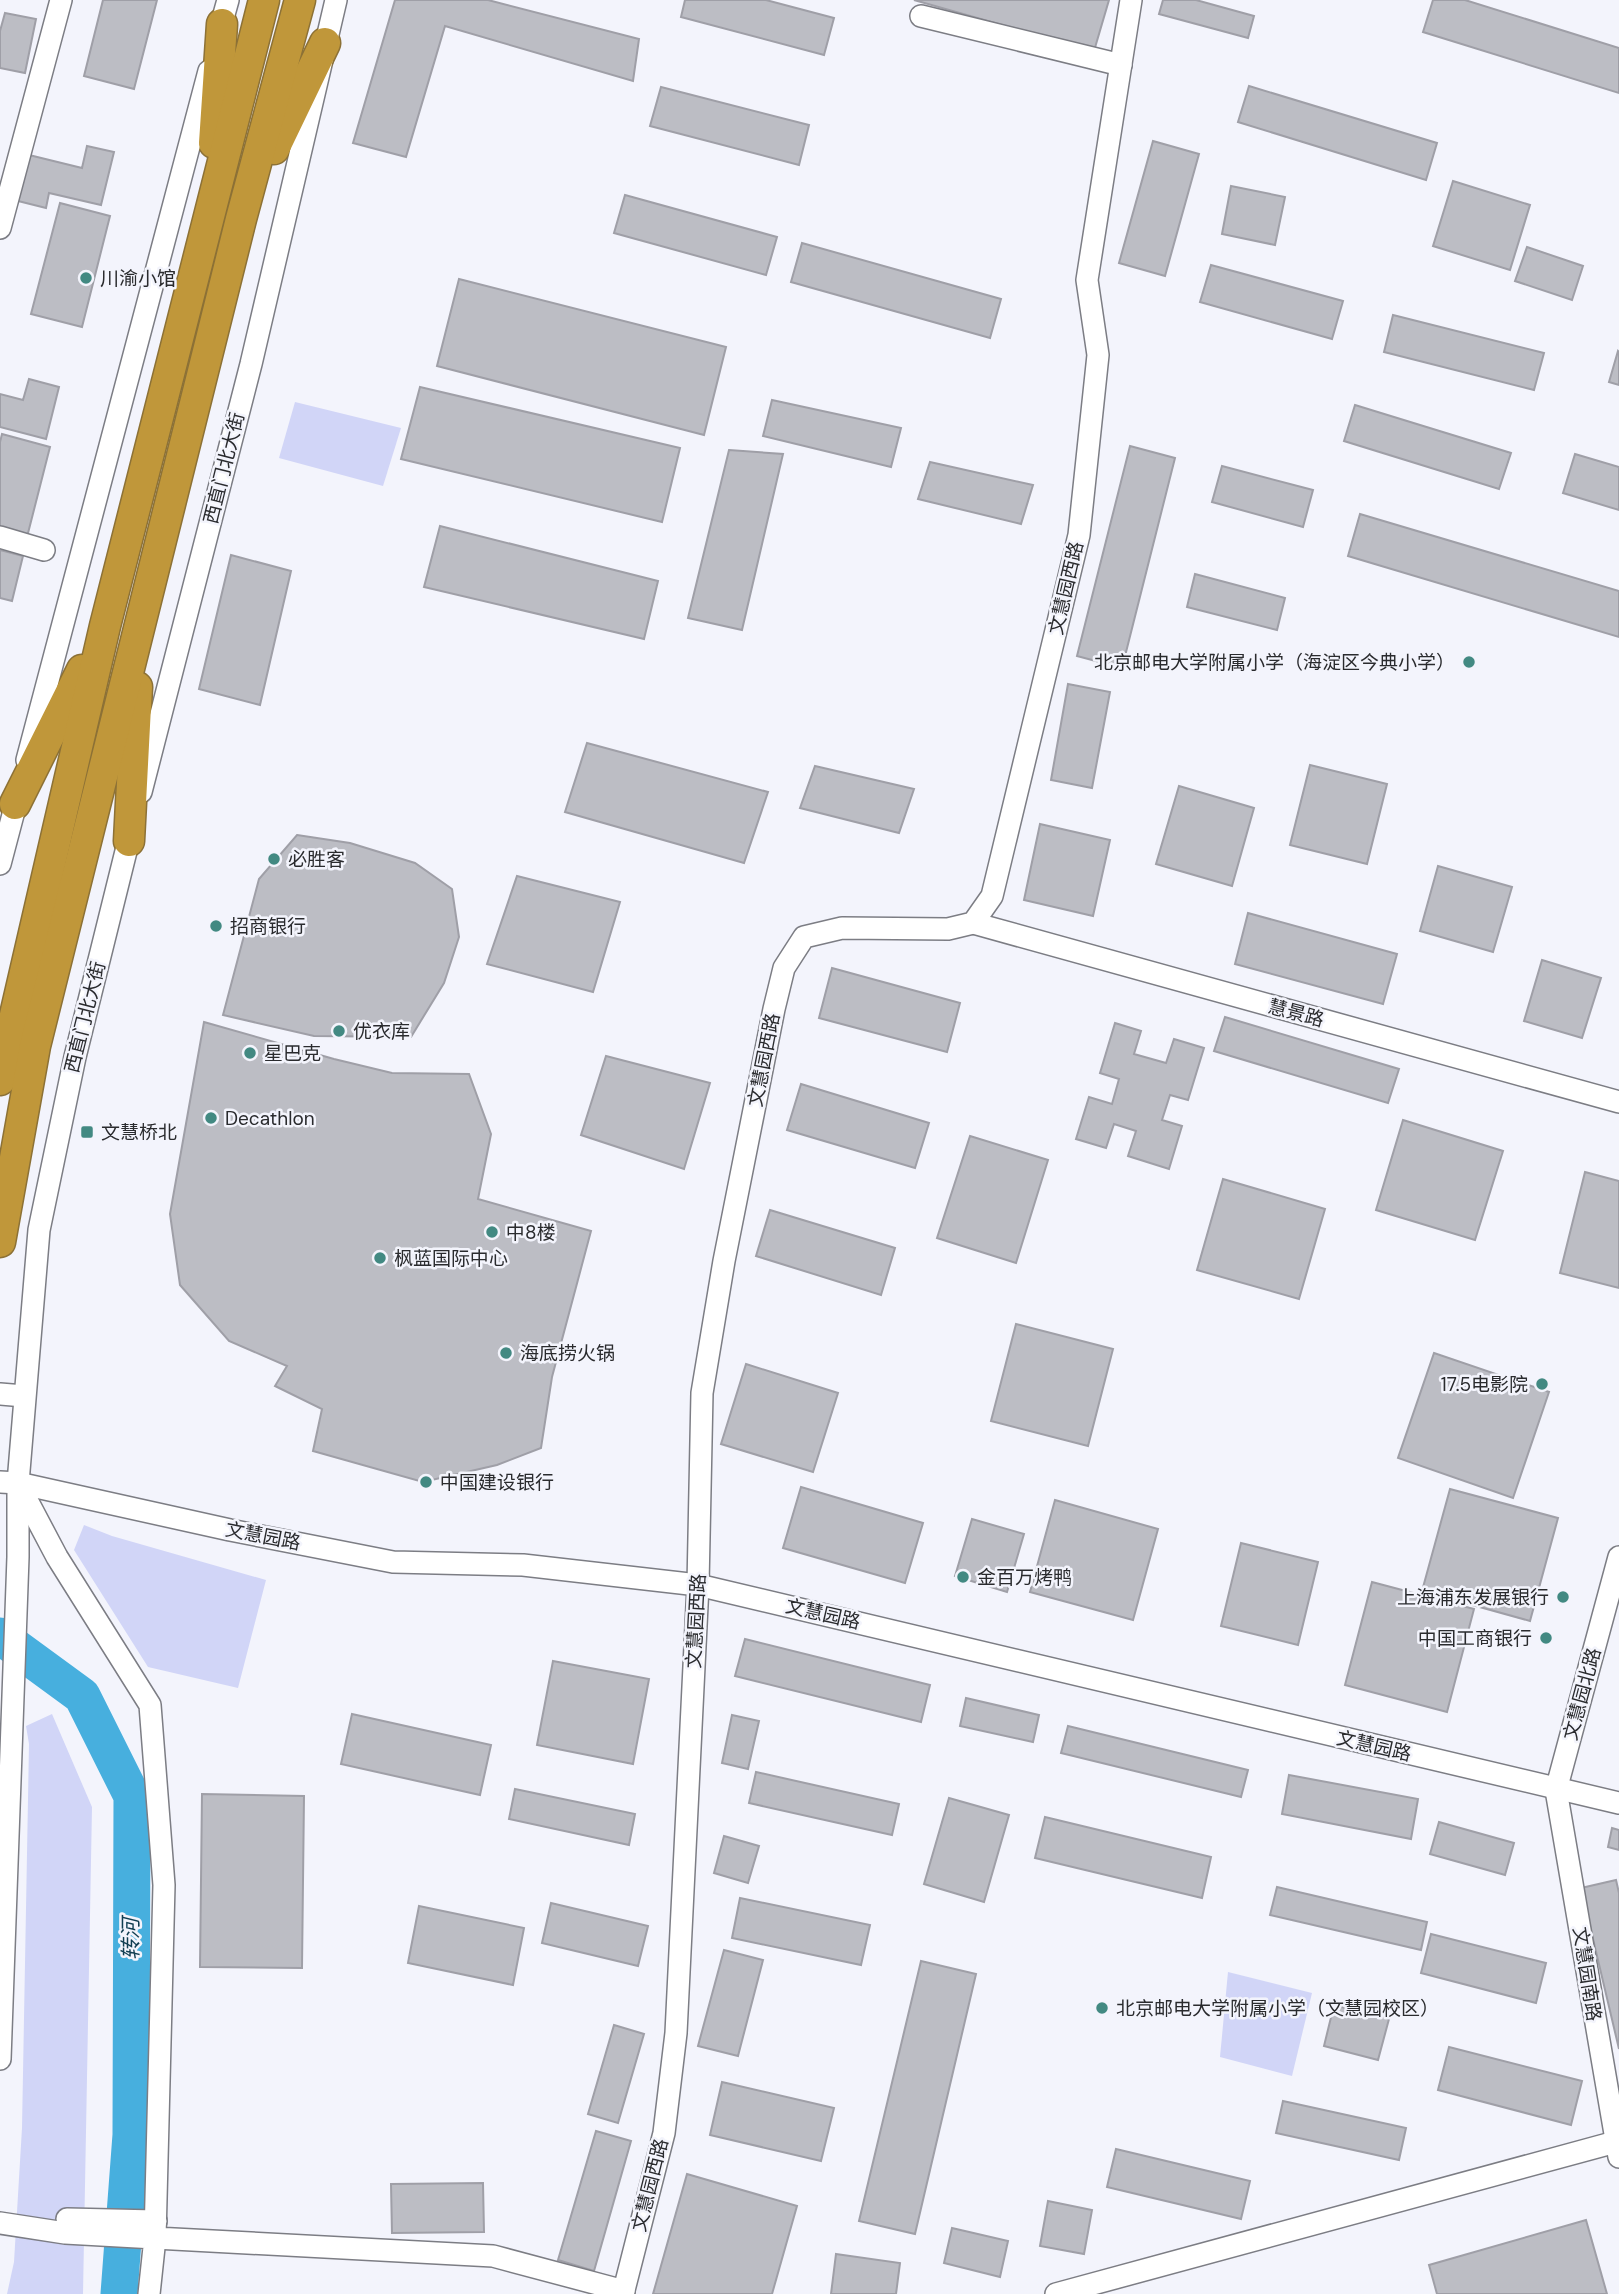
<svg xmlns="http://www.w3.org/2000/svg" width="1619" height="2294" font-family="'DM Sans','Noto Sans SC',sans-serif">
	<rect width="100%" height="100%" fill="#f3f4fc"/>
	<g fill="#d1d5f7">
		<path d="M295 402 401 428 383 486 279 458Z"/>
		<path d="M84 1525 112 1536 266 1580 238 1688 148 1667 74 1550Z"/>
		<path d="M52 1714 92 1807 83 2294H7L14 2262 22 2128 29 1744 26 1726Z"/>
		<path d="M1228 1972 1312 1993 1292 2076 1220 2057Z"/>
	</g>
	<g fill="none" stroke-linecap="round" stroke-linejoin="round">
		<path stroke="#47afde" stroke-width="37" d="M0 1636 82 1696 132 1796 131 2135 119 2294"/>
	</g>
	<g fill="#bcbdc4" stroke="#9f9fa7" stroke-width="2">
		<path d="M103 0H157L134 89 84 76Z"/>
		<path d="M395 0H488L639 39 633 81 445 26 406 157 353 143Z"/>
		<path d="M685 0H766L834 18 824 55 681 17Z"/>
		<path d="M914 0H1109L1094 51Z"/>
		<path d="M1163 0H1196L1254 16 1248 38 1159 14Z"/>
		<path d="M1433 0H1465L1619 48V93L1423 32Z"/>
		<path d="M5 13 36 19 25 73 0 68V31Z"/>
		<path d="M1249 86 1437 143 1426 180 1238 122Z"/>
		<path d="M661 87 809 125 799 165 650 126Z"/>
		<path d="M1153 141 1199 154 1165 276 1119 263Z"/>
		<path d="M87 146 114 152 101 205 49 193 46 208 14 200 25 154 82 168Z"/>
		<path d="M1453 181 1530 205 1510 270 1433 246Z"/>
		<path d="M1231 186 1285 197 1275 245 1222 234Z"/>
		<path d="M625 195 777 237 766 275 614 233Z"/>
		<path d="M60 203 110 216 82 327 31 314Z"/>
		<path d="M802 243 1001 299 990 338 791 282Z"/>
		<path d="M1527 247 1583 266 1572 300 1515 281Z"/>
		<path d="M1211 265 1343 301 1332 339 1200 302Z"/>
		<path d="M459 279 726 347 704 435 437 366Z"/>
		<path d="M1393 315 1544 353 1534 390 1384 352Z"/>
		<path d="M1618 351 1619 352V385L1609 382Z"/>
		<path d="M29 379 59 387 46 439 0 427V394L23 400Z"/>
		<path d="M420 387 680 448 662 522 401 459Z"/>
		<path d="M772 400 901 428 891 467 763 436Z"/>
		<path d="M1355 405 1511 453 1499 489 1344 441Z"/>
		<path d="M2 434 50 447 26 541 0 534V442Z"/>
		<path d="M1130 446 1175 458 1122 668 1077 656Z"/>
		<path d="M729 450 783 454 742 630 688 618Z"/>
		<path d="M1575 454 1619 467V510L1563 493Z"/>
		<path d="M930 462 1033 485 1021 524 918 499Z"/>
		<path d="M1222 466 1313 490 1303 527 1212 502Z"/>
		<path d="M1360 514 1619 591V637L1348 556Z"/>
		<path d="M440 526 658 581 644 639 424 587Z"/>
		<path d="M0 550 23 556 12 601 0 598Z"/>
		<path d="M231 555 291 571 260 705 199 689Z"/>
		<path d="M1195 574 1285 598 1277 630 1187 607Z"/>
		<path d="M1068 684 1110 692 1092 788 1051 780Z"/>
		<path d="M587 743 768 792 744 863 565 812Z"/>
		<path d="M1310 765 1387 784 1367 864 1290 845Z"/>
		<path d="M815 766 914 789 899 833 800 808Z"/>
		<path d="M1179 786 1254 808 1232 886 1156 864Z"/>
		<path d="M1040 824 1110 840 1093 916 1024 900Z"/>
		<path d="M297 835 350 843 415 863 452 889 459 937 444 983 411 1037 314 1036 223 1015 259 879Z"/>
		<path d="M1438 866 1512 887 1493 952 1420 931Z"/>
		<path d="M517 876 620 902 593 992 487 964Z"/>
		<path d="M1248 913 1397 954 1383 1004 1235 964Z"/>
		<path d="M1542 960 1601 978 1582 1038 1524 1021Z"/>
		<path d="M832 968 960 1003 947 1052 819 1018Z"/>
		<path d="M1225 1017 1399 1069 1388 1103 1214 1051Z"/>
		<path d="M204 1022 334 1059 392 1073 469 1074 491 1134 478 1199 591 1231 552 1377 541 1448 497 1465 423 1482 313 1451 322 1409 275 1386 287 1366 229 1341 180 1285 170 1214Z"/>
		<path d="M1115 1023 1141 1031 1134 1054 1166 1063 1174 1039 1204 1048 1188 1100 1170 1095 1162 1120 1182 1126 1169 1169 1128 1156 1136 1131 1114 1124 1106 1148 1076 1139 1089 1097 1112 1104 1119 1079 1100 1073Z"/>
		<path d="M606 1056 710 1083 684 1169 581 1135Z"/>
		<path d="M801 1084 929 1123 915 1168 787 1130Z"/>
		<path d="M1403 1120 1503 1151 1475 1240 1376 1210Z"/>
		<path d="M970 1136 1048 1160 1016 1263 937 1238Z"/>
		<path d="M1585 1172 1619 1181V1288L1560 1273Z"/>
		<path d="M1223 1179 1325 1209 1299 1299 1197 1270Z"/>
		<path d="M770 1210 895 1248 881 1295 756 1256Z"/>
		<path d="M1016 1324 1113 1349 1088 1446 991 1421Z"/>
		<path d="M1434 1353 1549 1392 1513 1498 1398 1458Z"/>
		<path d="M746 1364 838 1393 813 1472 721 1444Z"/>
		<path d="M801 1487 923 1523 905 1583 783 1548Z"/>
		<path d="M1450 1489 1558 1518 1530 1621 1422 1591Z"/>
		<path d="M1055 1500 1158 1529 1133 1620 1030 1592Z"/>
		<path d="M972 1519 1024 1534 1007 1592 955 1576Z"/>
		<path d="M1241 1543 1318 1562 1298 1645 1221 1626Z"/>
		<path d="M1372 1582 1474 1609 1447 1712 1345 1685Z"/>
		<path d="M745 1639 930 1685 921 1722 735 1676Z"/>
		<path d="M553 1661 649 1679 633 1764 537 1745Z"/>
		<path d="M966 1698 1039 1715 1033 1742 960 1726Z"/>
		<path d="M352 1714 491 1745 480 1795 341 1764Z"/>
		<path d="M732 1715 759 1721 748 1769 722 1763Z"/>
		<path d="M1068 1726 1248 1770 1241 1797 1061 1753Z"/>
		<path d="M756 1772 899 1804 892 1835 749 1803Z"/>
		<path d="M1289 1775 1418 1799 1411 1839 1282 1814Z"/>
		<path d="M515 1789 635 1814 629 1845 509 1819Z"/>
		<path d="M202 1794 304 1796 302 1968 200 1967Z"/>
		<path d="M949 1798 1009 1815 984 1902 924 1884Z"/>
		<path d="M1045 1817 1211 1857 1202 1898 1035 1858Z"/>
		<path d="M1439 1822 1514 1843 1505 1875 1430 1854Z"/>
		<path d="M1612 1828 1619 1830V1850L1608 1847Z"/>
		<path d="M724 1836 759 1846 748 1883 714 1873Z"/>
		<path d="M1616 1880 1619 1893V2049L1581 1888Z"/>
		<path d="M1277 1887 1427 1922 1421 1950 1270 1915Z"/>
		<path d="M740 1898 870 1925 861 1965 732 1938Z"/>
		<path d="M551 1903 648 1926 638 1966 542 1943Z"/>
		<path d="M419 1906 524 1928 513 1985 408 1963Z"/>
		<path d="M1431 1934 1546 1963 1536 2003 1421 1973Z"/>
		<path d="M724 1950 763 1960 738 2056 698 2046Z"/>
		<path d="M921 1961 976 1974 915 2234 859 2221Z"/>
		<path d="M1334 2005 1389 2019 1378 2060 1324 2046Z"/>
		<path d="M614 2025 644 2034 618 2123 588 2114Z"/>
		<path d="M1449 2047 1582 2081 1571 2125 1438 2090Z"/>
		<path d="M722 2082 834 2108 821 2161 710 2135Z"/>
		<path d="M1283 2101 1406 2128 1399 2160 1276 2133Z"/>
		<path d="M596 2131 631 2141 594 2271 558 2260Z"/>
		<path d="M1116 2149 1250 2181 1241 2219 1107 2187Z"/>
		<path d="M687 2174 797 2206 772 2294H653Z"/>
		<path d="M483 2183 484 2232 392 2233 391 2184Z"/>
		<path d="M1048 2201 1092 2210 1084 2254 1040 2246Z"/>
		<path d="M1586 2220 1607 2294H1437L1429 2265Z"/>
		<path d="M952 2228 1008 2241 1000 2277 944 2263Z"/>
		<path d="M836 2254 900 2263 896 2294H831Z"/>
	</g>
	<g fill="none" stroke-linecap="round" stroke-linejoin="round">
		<g stroke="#7c7d84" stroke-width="24">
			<g id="minor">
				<path d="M921 16 1121 65"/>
				<path d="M218 36 228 0"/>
				<path d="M0 228 61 0"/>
				<path d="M0 537 44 550"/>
				<path d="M27 760 209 71"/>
				<path d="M141 792 251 364 336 0"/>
				<path d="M0 864 19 792"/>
				<path d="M973 923 1619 1102"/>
				<path d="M0 1394 24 1396"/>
				<path d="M0 1482 18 1483 230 1530 393 1562 523 1565 698 1585 1619 1803"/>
				<path d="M19 1485 57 1557 150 1705 164 1885 155 2238 493 2256 624 2291"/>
				<path d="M1619 1557 1556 1790 1619 2157"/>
				<path d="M0 2059 18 1557V1483L39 1230 75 1057 132 827"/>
				<path d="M67 2219 156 2221"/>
				<path d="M0 2223 65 2233 155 2238 149 2294"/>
				<path d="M623 2294 664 2133 676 2033 698 1585 702 1393 724 1261 774 1009 784 968 804 937 842 928 948 929 973 923 992 896 1079 535 1098 355 1087 280 1131 0"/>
				<path d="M1056 2294 1619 2141"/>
			</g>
		</g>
		<g stroke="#8c7136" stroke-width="33">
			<g id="highway">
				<path d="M214 143 222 24"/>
				<path d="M274 149 325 43"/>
				<path d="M15 804 82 670"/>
				<path d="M129 841 137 687"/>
				<path d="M0 1080 105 626 264 0"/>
				<path d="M0 1242 35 1046 241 219 300 0"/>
			</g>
		</g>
		<use href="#minor" stroke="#fff" stroke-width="21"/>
		<use href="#highway" stroke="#c0973a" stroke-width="30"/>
	</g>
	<g fill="#428982" stroke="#f3f4fc" stroke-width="2.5">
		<circle cx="86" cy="278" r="7"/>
		<circle cx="1469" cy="662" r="7"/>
		<circle cx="274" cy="859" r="7"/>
		<circle cx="216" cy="926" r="7"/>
		<circle cx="339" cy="1031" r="7"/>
		<circle cx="250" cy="1053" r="7"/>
		<circle cx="211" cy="1118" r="7"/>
		<rect x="80" y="1125" width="14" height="14" rx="3.5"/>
		<circle cx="492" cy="1232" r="7"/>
		<circle cx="380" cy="1258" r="7"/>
		<circle cx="506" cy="1353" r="7"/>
		<circle cx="1542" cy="1384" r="7"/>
		<circle cx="426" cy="1482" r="7"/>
		<circle cx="963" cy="1577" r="7"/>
		<circle cx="1563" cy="1597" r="7"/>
		<circle cx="1546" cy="1638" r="7"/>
		<circle cx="1102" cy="2008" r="7"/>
	</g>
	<g text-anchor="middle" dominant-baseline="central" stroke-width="5" stroke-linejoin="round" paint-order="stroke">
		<g font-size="19" fill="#2a2b2e" stroke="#f3f4fc" text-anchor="start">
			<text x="100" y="278">川渝小馆</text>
			<text x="1455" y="662" text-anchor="end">北京邮电大学附属小学（海淀区今典小学）</text>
			<text x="288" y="859">必胜客</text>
			<text x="230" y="926">招商银行</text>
			<text x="353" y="1031">优衣库</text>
			<text x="264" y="1053">星巴克</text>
			<text x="225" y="1118">Decathlon</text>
			<text x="101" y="1132">文慧桥北</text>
			<text x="506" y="1232">中8楼</text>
			<text x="394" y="1258">枫蓝国际中心</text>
			<text x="520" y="1353">海底捞火锅</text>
			<text x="1528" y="1384" text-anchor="end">17.5电影院</text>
			<text x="440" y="1482">中国建设银行</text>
			<text x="977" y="1577">金百万烤鸭</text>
			<text x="1549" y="1597" text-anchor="end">上海浦东发展银行</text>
			<text x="1532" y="1638" text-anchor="end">中国工商银行</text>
			<text x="1116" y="2008">北京邮电大学附属小学（文慧园校区）</text>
		</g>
		<g font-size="19" fill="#2a2b2e" stroke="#f3f4fc">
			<text transform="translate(224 468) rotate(-76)">西直门北大街</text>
			<text transform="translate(1066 588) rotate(-77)">文慧园西路</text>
			<text transform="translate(1296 1013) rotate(15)">慧景路</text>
			<text transform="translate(85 1017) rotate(-76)">西直门北大街</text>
			<text transform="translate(764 1060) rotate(-79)">文慧园西路</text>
			<text transform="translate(263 1536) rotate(11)">文慧园路</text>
			<text transform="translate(823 1614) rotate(13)">文慧园路</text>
			<text transform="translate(696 1621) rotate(-87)">文慧园西路</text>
			<text transform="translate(1582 1694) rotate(-75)">文慧园北路</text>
			<text transform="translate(1374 1746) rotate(13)">文慧园路</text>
			<text transform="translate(1587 1974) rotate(81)">文慧园南路</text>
			<text transform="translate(650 2185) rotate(-76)">文慧园西路</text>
		</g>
		<g font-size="21" font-style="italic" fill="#103d51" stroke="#f3f4fc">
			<text transform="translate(131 1939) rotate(-90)">转河</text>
		</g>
	</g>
</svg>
